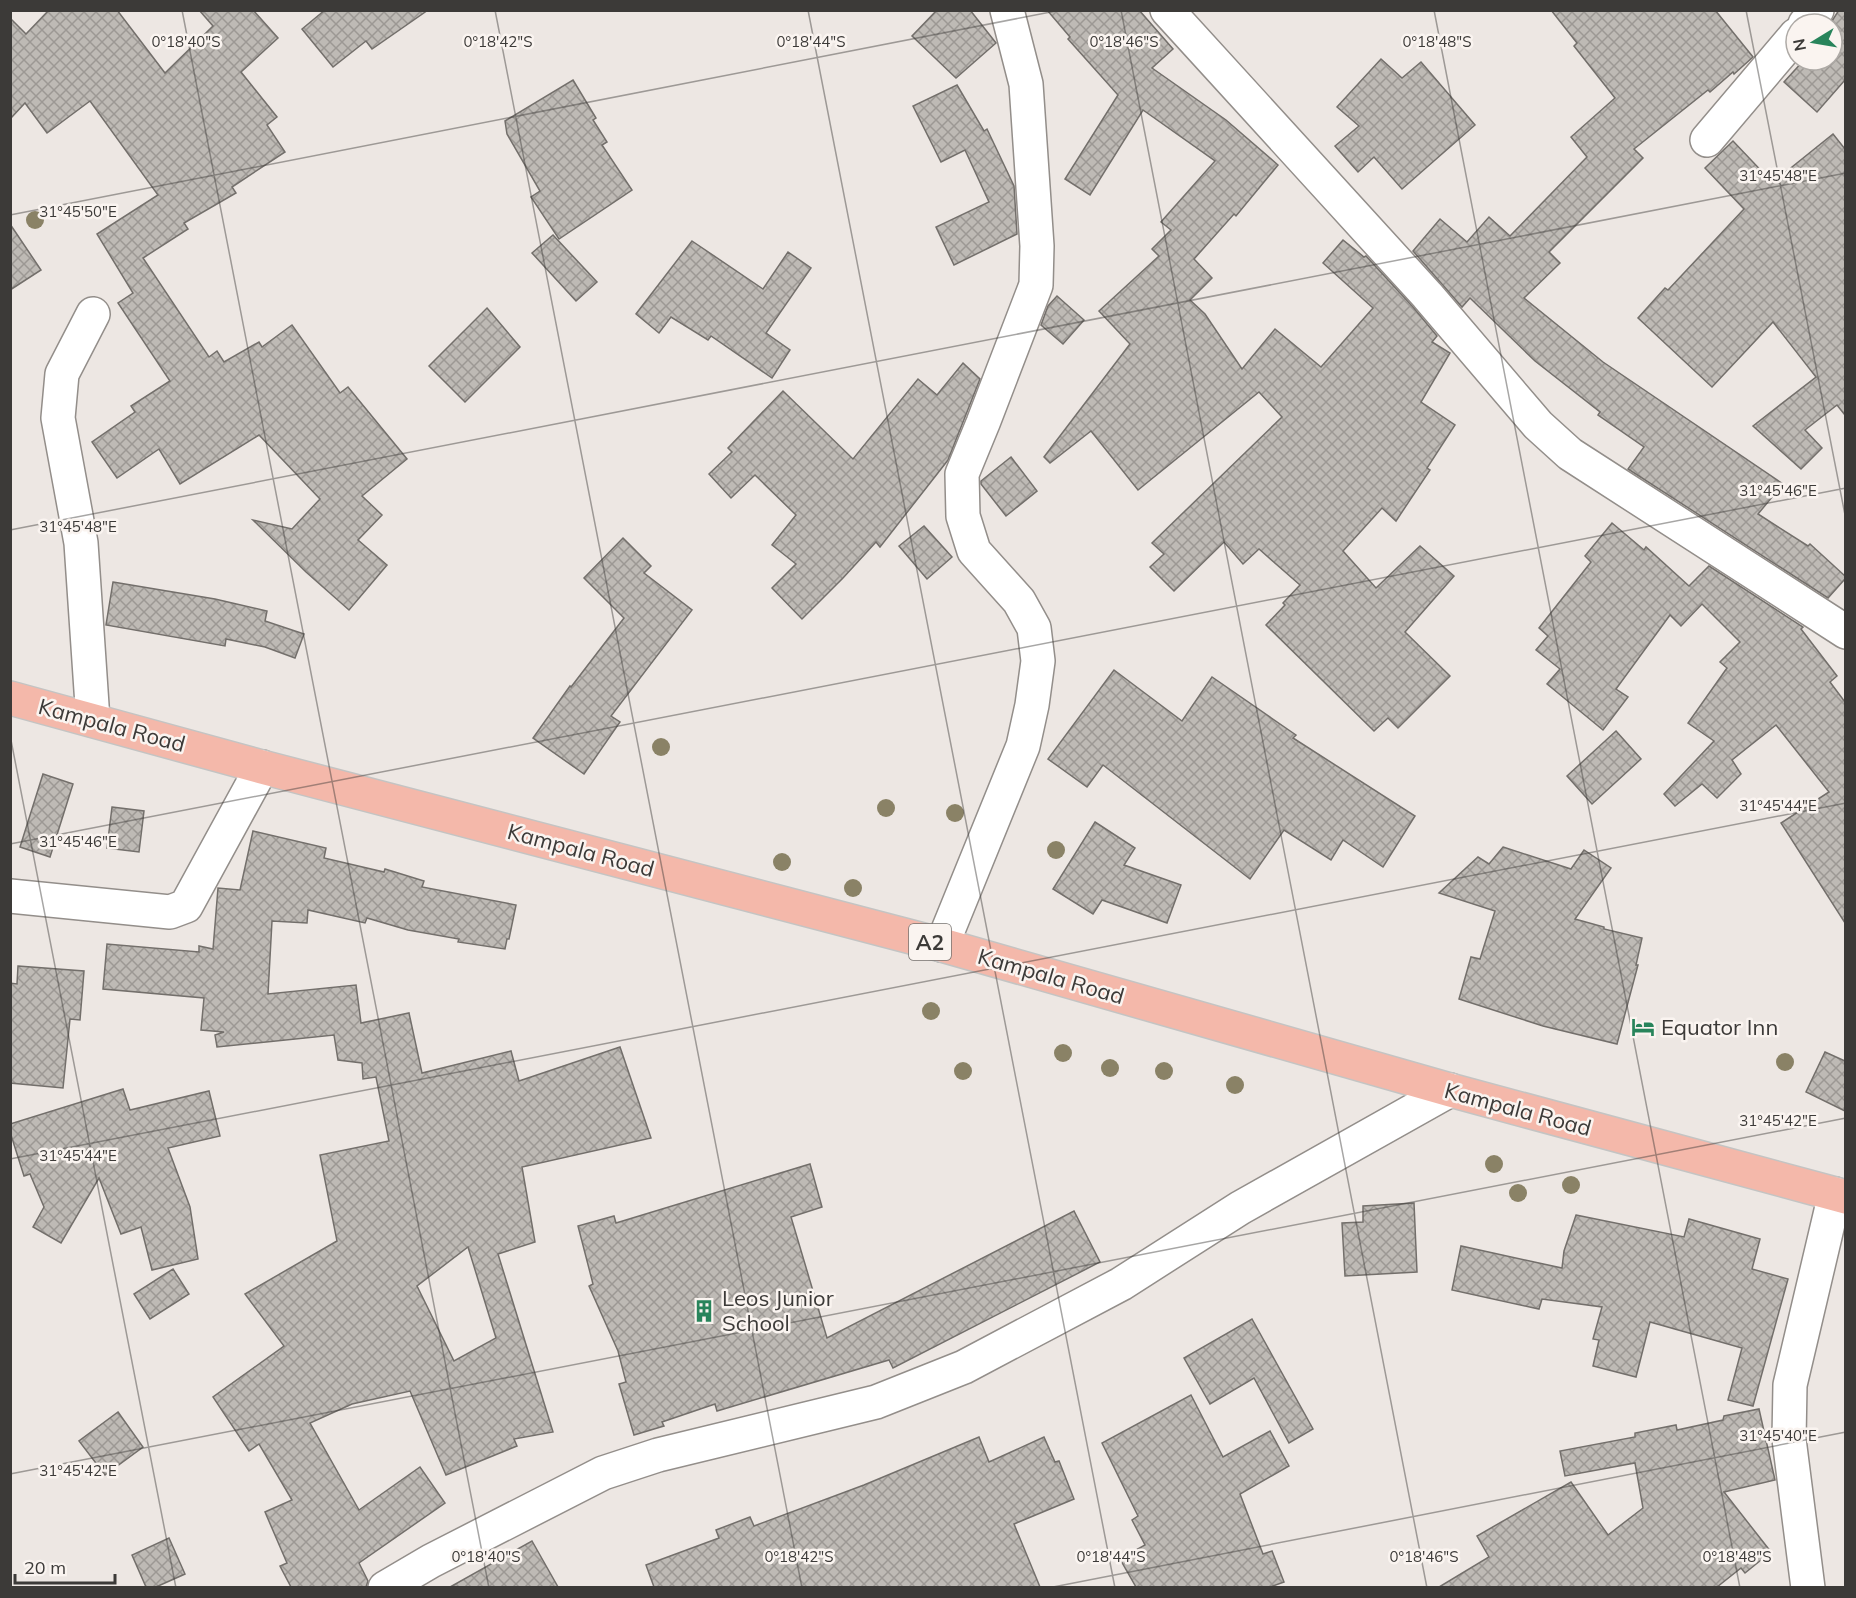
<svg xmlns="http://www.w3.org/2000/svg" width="1856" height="1598" font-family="Mulish,sans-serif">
	<defs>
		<pattern id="building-cross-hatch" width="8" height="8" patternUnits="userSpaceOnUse" patternTransform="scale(1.5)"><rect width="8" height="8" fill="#bebab5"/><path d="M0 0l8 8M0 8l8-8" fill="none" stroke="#9c9894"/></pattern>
	</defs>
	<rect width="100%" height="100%" fill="#ede7e3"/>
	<g fill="url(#building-cross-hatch)" stroke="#736f6b" stroke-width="1.5" fill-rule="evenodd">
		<path d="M49 10H117L165 73 213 26 199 10H253L278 38 241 72 277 117 267 125 285 152 232 187 236 193 184 223 188 229 143 258 209 357 217 351 224 362 259 342 262 347 292 325 340 393 348 387 407 459 362 496 382 515 358 540 387 565 349 610 306 572 253 520 292 529 320 499 259 435 180 484 159 449 117 478 92 442 135 412 131 406 170 381 118 303 133 293 97 234 158 195 90 101 47 133 25 103 10 119V18L26 34Z"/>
		<path d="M325 10H428L372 49 366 41 333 67 302 29Z"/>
		<path d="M937 10H970L996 43 956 78 912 36Z"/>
		<path d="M1047 10H1139L1173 49 1152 68 1226 120 1278 165 1236 216 1234 214 1194 259 1212 278 1190 300 1205 314 1242 369 1275 329 1321 367 1373 308 1323 263 1343 240 1364 257 1366 256 1413 307 1437 336 1432 342 1450 353 1421 402 1455 425 1427 468 1430 470 1396 521 1382 508 1343 551 1376 588 1420 546 1454 576 1405 632 1450 676 1398 728 1388 718 1374 731 1266 625 1285 605 1283 603 1300 585 1259 549 1243 564 1224 542 1174 591 1150 567 1164 554 1152 543 1282 417 1259 392 1138 490 1091 431 1050 463 1044 457 1130 344 1099 311 1159 256 1152 249 1171 230 1161 222 1215 161 1143 110 1090 195 1065 179 1118 95 1068 39 1070 37Z"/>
		<path d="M1551 10H1715L1753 57 1734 74 1733 72 1710 92 1708 90 1634 149 1643 158 1549 252 1560 263 1524 298 1603 362 1783 484 1758 514 1808 546 1810 544 1845 576V579L1828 598 1628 469 1644 447 1598 415 1600 412 1535 361 1470 298 1462 307 1413 251 1440 219 1467 242 1489 217 1510 236 1587 157 1571 137 1615 98 1574 46 1577 43Z"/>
		<path d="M1839 10H1845V80L1817 112 1784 82 1804 60H1832V24H1830Z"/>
		<path d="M1381 59 1402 78 1421 62 1475 125 1402 189 1374 157 1358 172 1335 146 1359 126 1337 107Z"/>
		<path d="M573 80 596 118 593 120 607 142 602 145 632 190 559 239 531 197 540 191 507 134 505 121Z"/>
		<path d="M957 85 984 131 987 129 1014 186 1017 234 954 265 936 227 989 202 965 150 941 162 913 106Z"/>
		<path d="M1833 134 1845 149V415L1837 405 1805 430 1822 448 1801 469 1753 426 1816 377 1773 322 1712 387 1638 318 1665 288 1668 290 1744 209 1705 168 1733 141 1771 181 1780 173 1782 175Z"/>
		<path d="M10 224 41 270 10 290Z"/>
		<path d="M553 235 597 282 576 301 532 253Z"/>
		<path d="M692 241 763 289 788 252 811 268 766 333 790 350 772 378 711 336 708 340 671 317 659 333 636 314Z"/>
		<path d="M1057 296 1084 320 1063 344 1041 325 1048 306Z"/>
		<path d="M487 308 520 347 465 402 429 366Z"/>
		<path d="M963 363 980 379 948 460 880 547 876 542 843 578 802 619 772 588 796 564 772 545 796 515 755 475 731 498 709 474 732 452 728 448 783 391 853 459 918 379 937 395Z"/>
		<path d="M1011 457 1037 491 1006 516 981 484V481Z"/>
		<path d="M1612 523 1644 550 1646 547 1689 586 1709 566 1803 627 1801 629 1837 676 1830 682 1845 702V923L1781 823 1829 792 1776 725 1732 760 1741 774 1717 798 1702 784 1675 806 1664 794 1714 741 1688 723 1727 668 1720 662 1740 642 1702 604 1681 626 1670 615 1616 689 1628 697 1603 730 1547 684 1560 669 1536 650 1548 636 1539 628 1591 562 1585 556Z"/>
		<path d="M924 526 952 557 927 579 899 546Z"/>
		<path d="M623 538 651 566 644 573 692 610 611 716 620 722 584 774 533 738 570 686 571 687 624 618 584 578Z"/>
		<path d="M113 582 215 599 267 611 265 621 304 634 295 658 265 647 226 639 225 646 106 625Z"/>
		<path d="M1114 670 1182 721 1212 677 1296 735 1293 738 1415 816 1383 867 1343 840 1331 860 1284 830 1250 879 1103 765 1087 787 1048 759Z"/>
		<path d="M1616 731 1641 759 1592 804 1567 776Z"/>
		<path d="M43 774 73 784 50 857 20 847Z"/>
		<path d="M112 807 144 811 139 852 107 848Z"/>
		<path d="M1095 822 1135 848 1124 865 1181 885 1167 923 1102 900 1093 914 1053 889Z"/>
		<path d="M253 831 326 848 324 858 384 872 385 869 424 881 422 887 516 905 509 939H507L505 949 458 942 459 939 408 930 367 918 365 923 308 910 307 923 272 921 268 994 356 985 361 1023 409 1013 422 1073 511 1051 519 1081 620 1047 651 1138 522 1167 535 1242 498 1254 553 1432 514 1439 517 1446 446 1475 410 1391 352 1404 310 1423 359 1510 420 1467 445 1503 359 1563 368 1581 366 1587H291L280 1566 287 1563 265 1512 292 1500 259 1444 249 1451 213 1397 284 1346 245 1294 337 1241 320 1155 389 1141 376 1077 363 1079 362 1063 338 1060 334 1035 217 1047 215 1035 224 1032 201 1030 204 998 103 989 107 944 199 952V946L213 949 218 888 240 890ZM468 1247 496 1338 454 1361 417 1286Z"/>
		<path d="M1503 847 1571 869 1584 850 1611 868 1575 919 1604 927V929L1642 938 1636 965H1638L1617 1044 1543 1026 1459 999 1471 957 1480 959 1495 911 1439 893 1478 857 1489 864Z"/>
		<path d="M18 966 84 971 80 1020 70 1019 63 1088 10 1083V983L17 984Z"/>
		<path d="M1825 1052 1845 1061V1111L1806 1092Z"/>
		<path d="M123 1089 130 1110 209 1091 220 1136 168 1148 190 1207 198 1259 152 1270 141 1227 121 1234 99 1178 61 1243 33 1227 44 1207 30 1174 24 1176 10 1132V1124Z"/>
		<path d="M810 1164 822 1207 791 1217 827 1338 1074 1211 1100 1262 893 1368 889 1360 717 1411 715 1404 662 1422 664 1426 634 1435 619 1384 626 1382 618 1351 589 1286 593 1284 578 1226 614 1216 616 1223Z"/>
		<path d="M1414 1203 1417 1272 1345 1276 1342 1223 1363 1222V1206Z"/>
		<path d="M1576 1215 1684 1237 1689 1219 1760 1239 1752 1269 1788 1279 1753 1406 1728 1400 1742 1348 1650 1322 1636 1377 1593 1366 1599 1340 1593 1339 1602 1307 1542 1299 1539 1309 1452 1290 1461 1246 1562 1268 1564 1251Z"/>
		<path d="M173 1269 189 1294 150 1319 134 1294Z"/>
		<path d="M1252 1319 1313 1429 1289 1443 1254 1378 1210 1404 1184 1358Z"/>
		<path d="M1191 1395 1223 1457 1270 1431 1289 1466 1240 1494 1263 1554 1272 1551 1284 1582 1270 1587H1136L1120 1559 1145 1545 1132 1520 1138 1516 1102 1443Z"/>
		<path d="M1759 1409 1775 1480 1724 1492 1771 1552 1745 1573 1741 1568 1717 1587H1439L1489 1557 1477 1536 1571 1482 1608 1535 1643 1508 1635 1463 1565 1476 1560 1451 1635 1437V1433L1676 1425 1677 1430 1723 1420 1724 1416Z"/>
		<path d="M118 1412 143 1447 105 1475 79 1441Z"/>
		<path d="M979 1437 989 1462 1044 1437 1055 1462 1059 1461 1074 1499 1014 1524 1040 1587H654L646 1565 719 1538 716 1530 750 1517 754 1526 864 1485Z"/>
		<path d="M169 1538 185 1574 156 1587H146L132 1555Z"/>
		<path d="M532 1541 558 1587H450Z"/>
	</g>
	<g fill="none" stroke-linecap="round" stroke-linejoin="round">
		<g stroke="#938e8a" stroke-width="36">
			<g id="minor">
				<path d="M1167 10 1427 295 1538 425 1570 454 1846 632"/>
				<path d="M1805 24 1817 10"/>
				<path d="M1707 140 1796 35"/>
				<path d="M93 314 62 374 58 418 81 543 93 720"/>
				<path d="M10 896 170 912 186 906 262 767"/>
				<path d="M942 945 1023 746 1032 705 1038 661 1034 628 1019 601 974 551 963 516 962 474 983 423 1036 285 1037 246 1026 84 1007 10"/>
				<path d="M385 1588 431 1561 603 1473 658 1455 876 1402 964 1367 1121 1284 1240 1208 1450 1090"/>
				<path d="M1808 1588 1789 1439 1790 1385 1835 1194"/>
			</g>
		</g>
		<g stroke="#c4c4c3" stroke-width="36">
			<path id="major" d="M10 698 262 767 942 945 1450 1090 1846 1197"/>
		</g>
		<use href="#minor" stroke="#fff" stroke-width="33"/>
		<use href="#major" stroke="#f4b8aa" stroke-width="33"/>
	</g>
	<g fill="#8a8266">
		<circle cx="35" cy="220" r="9"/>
		<circle cx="661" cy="747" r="9"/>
		<circle cx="886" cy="808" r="9"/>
		<circle cx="955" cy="813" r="9"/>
		<circle cx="1056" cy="850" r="9"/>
		<circle cx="782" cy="862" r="9"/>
		<circle cx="853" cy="888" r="9"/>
		<circle cx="931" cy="1011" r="9"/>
		<circle cx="1063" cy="1053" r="9"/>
		<circle cx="1785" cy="1062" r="9"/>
		<circle cx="1110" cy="1068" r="9"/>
		<circle cx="963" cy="1071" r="9"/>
		<circle cx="1164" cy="1071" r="9"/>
		<circle cx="1235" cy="1085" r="9"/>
		<circle cx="1494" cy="1164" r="9"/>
		<circle cx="1571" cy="1185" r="9"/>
		<circle cx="1518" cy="1193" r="9"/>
	</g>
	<path fill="none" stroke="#3c3a38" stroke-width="1.5" stroke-opacity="0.45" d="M182 10 489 1588M495 10 802 1588M808 10 1115 1588M1121 10 1427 1588M1434 10 1740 1588M1746 10 1846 520M10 215 1061 10M10 530 1846 173M10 735 176 1588M10 844 1846 488M10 1159 1846 803M10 1474 1846 1118M1048 1588 1846 1432"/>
	<defs>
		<g id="hotel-bare" transform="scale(1.8)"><path d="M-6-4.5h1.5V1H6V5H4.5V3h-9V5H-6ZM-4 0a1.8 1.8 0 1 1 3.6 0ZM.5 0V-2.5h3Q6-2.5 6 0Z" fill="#28845b" stroke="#faf4f0" stroke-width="2.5" paint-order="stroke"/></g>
		<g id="building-bare" transform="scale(1.8)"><path d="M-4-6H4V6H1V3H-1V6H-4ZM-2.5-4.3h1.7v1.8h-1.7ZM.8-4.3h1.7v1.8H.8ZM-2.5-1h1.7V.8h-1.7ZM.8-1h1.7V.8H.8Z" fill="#28845b" stroke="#faf4f0" stroke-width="2.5" paint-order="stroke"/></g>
	</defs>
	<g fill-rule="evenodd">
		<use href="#hotel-bare" x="1643" y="1027"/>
		<use href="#building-bare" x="704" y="1311"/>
	</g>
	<g text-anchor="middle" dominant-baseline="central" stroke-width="5" stroke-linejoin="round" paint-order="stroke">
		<rect fill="#faf4f0" stroke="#75726f" stroke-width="1.5" x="909" y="924" width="42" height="36" rx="4.5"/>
		<g font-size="21" font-weight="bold" fill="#3c3a38">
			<text x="930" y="942">A2</text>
		</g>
		<g font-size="22" fill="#3c3a38" stroke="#faf4f0">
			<text transform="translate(112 725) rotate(15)">Kampala Road</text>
			<text transform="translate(581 850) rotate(15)">Kampala Road</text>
			<text transform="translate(1051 976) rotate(16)">Kampala Road</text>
			<text transform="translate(1518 1109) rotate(15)">Kampala Road</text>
		</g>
		<g font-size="22" fill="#3c3a38" stroke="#faf4f0" text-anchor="start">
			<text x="1661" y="1027">Equator Inn</text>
			<text x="722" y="1298">Leos Junior<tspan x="722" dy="25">School</tspan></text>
		</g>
	</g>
	<g font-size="15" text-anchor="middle" fill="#3c3a38" stroke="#faf4f0" stroke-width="5" stroke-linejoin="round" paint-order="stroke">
		<text x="186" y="47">0°18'40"S</text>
		<text x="498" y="47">0°18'42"S</text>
		<text x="811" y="47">0°18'44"S</text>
		<text x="1124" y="47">0°18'46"S</text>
		<text x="1437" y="47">0°18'48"S</text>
		<text x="1778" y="181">31°45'48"E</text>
		<text x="78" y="217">31°45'50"E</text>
		<text x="1778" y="496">31°45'46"E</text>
		<text x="78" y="532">31°45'48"E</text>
		<text x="1778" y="811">31°45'44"E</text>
		<text x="78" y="847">31°45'46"E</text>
		<text x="1778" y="1126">31°45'42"E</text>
		<text x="78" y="1161">31°45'44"E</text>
		<text x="1778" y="1441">31°45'40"E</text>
		<text x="78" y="1476">31°45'42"E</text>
		<text x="486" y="1562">0°18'40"S</text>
		<text x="799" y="1562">0°18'42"S</text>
		<text x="1111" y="1562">0°18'44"S</text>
		<text x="1424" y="1562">0°18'46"S</text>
		<text x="1737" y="1562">0°18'48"S</text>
	</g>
	<rect width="1856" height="1598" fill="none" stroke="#3c3a38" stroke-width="24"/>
	<g transform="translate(1814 42) rotate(259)"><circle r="28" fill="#faf4f0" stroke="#aeaaa6" stroke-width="1.5"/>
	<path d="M0-4.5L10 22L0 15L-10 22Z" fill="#28845b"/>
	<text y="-9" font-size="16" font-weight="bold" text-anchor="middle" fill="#3c3a38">N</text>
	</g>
	<path d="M15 1574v9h100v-9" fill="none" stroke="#3c3a38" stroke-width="3"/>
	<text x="24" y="1574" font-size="18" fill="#3c3a38" stroke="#faf4f0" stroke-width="4.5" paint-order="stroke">20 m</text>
</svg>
